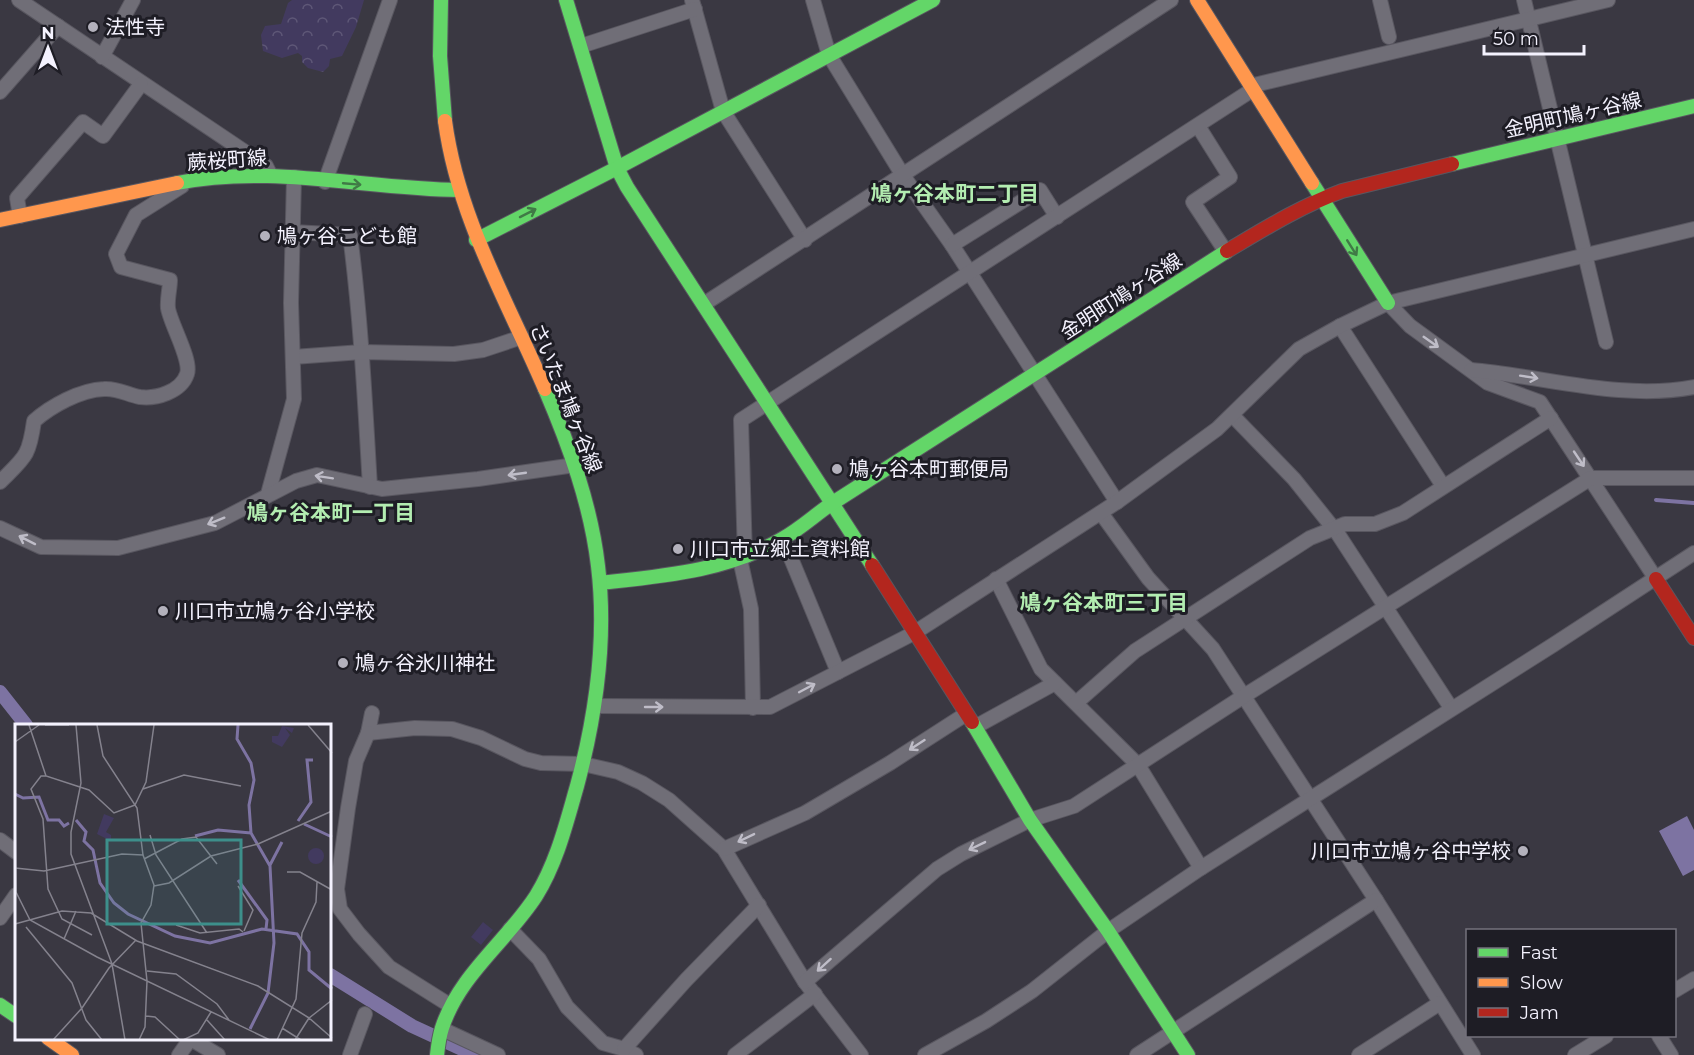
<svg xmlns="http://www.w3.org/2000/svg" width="1694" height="1055" font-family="Montserrat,'Noto Sans JP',sans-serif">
	<defs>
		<pattern id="forest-crowns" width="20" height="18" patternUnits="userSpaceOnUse" patternTransform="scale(1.5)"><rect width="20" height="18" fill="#423a5f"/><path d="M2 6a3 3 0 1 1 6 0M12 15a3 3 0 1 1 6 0" fill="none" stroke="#5e5777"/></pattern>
	</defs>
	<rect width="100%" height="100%" fill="#3a3842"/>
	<path fill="url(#forest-crowns)" d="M292 0H364L356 27 342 56 330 59 329 66 323 72 308 68 302 62V56L298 53 282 58 263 51 261 35 265 26 281 24 288 3Z"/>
	<path fill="#423a5f" d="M483 922 493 930 481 945 471 937Z"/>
	<path fill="#7d73a2" d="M1687 816 1694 830V870L1683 876 1659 831Z"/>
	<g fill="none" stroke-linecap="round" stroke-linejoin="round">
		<path stroke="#7d73a2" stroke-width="4" d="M1656 500 1694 503"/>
		<g stroke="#7d73a2" stroke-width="14">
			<path d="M0 692 26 725"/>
			<path d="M330 975 412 1026 475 1055"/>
		</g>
		<g stroke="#595760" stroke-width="16">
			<g id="street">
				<path d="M19 0 266 166 271 176"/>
				<path d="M692 0 723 111 805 240"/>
				<path d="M813 0 829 55 902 174 952 245 1117 502"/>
				<path d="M1380 0 1389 37"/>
				<path d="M1524 0 1606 342"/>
				<path d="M581 46 695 9"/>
				<path d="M102 57 133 0"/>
				<path d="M1250 86 1608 0"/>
				<path d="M0 92 58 26"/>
				<path d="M1198 126 1230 177 1193 202 1226 252"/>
				<path d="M325 182 390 0"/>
				<path d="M20 216 17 198 83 122 103 136 141 84"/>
				<path d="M292 232 350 235C361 319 365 403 370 487"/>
				<path d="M952 245 1040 190 1057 217"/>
				<path d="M1388 303 1410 326 1488 383 1540 402 1656 579"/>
				<path d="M704 304 1171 0"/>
				<path d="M1340 326 1443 486"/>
				<path d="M293 357 362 352 454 354 483 350 522 337"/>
				<path d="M1471 370C1544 376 1621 401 1694 387"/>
				<path d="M1232 415 1294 479 1338 534 1451 708"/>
				<path d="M0 482C25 457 29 457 34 421 51 406 80 390 104 389 118 388 128 395 140 397 156 399 181 392 187 374 192 360 170 323 168 308 167 299 170 288 170 280L121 267 116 254 136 215 182 186"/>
				<path d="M268 494 294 399 291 303 294 177"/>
				<path d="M1101 513 1148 578 1213 649 1376 900 1473 1055"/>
				<path d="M0 528 41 547 118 548 215 523 296 481 317 475 382 489 478 479 575 465"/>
				<path d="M783 539 838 672"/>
				<path d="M745 557 741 420 1252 90"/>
				<path d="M740 559 751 609 753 708"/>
				<path d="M996 579 1041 669 1138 765 1201 868"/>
				<path d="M1076 703 1135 651 1310 538 1345 524H1375L1403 513 1551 418"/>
				<path d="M595 706 770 707 914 633 1117 502 1217 429 1299 349 1340 326 1388 303 1694 229"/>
				<path d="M372 713 368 733 415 728 452 729 481 738 525 759 541 763 583 764 618 772 642 783 669 800 724 849 805 982 861 1055"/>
				<path d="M975 727 1055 683"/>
				<path d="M368 733 356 761 348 808 337 889 340 909 359 934 389 967 451 1006"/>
				<path d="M0 840 16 852"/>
				<path d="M724 849 805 813 890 763 966 714"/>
				<path d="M0 918 16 895"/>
				<path d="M510 929 539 959 567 1007 603 1043 624 1049 636 1055"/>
				<path d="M805 982 937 869 961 854 1030 820 1074 806 1244 696 1591 478H1694"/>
				<path d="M1674 991 1694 979"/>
				<path d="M442 1029 498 1055"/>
				<path d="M1659 1036 1671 1055"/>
				<path d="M191 1039 218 1055"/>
				<path d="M624 1049 686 980 759 905"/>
				<path d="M179 1055 191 1038"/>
				<path d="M350 1055 365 1014"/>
				<path d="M735 1055 815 994"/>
				<path d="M925 1055 986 1021 1032 991 1108 931 1201 868 1553 645 1694 553"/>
				<path d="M1137 1055 1376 900"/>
				<path d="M1359 1055 1440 1003"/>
				<path d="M1575 1055 1606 1036"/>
			</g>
		</g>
		<g stroke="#595760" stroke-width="16">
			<g id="fast">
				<path d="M441 0 440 56 445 121"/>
				<path d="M566 0 617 168 627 187 872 565"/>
				<path d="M1452 164 1694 106"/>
				<path d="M177 183C269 164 366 189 459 190"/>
				<path d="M1312 183 1388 303"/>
				<path d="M476 240 617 168 933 0"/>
				<path d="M600 583C663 576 727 571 782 539 800 529 815 515 831 504L1227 251"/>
				<path d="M972 722 1030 820 1108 931 1188 1055"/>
				<path d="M0 1005 16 1016"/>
				<path d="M437 1055C438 1046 439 1037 442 1028 459 975 507 941 536 896 557 862 566 824 577 786 596 715 607 640 598 566 591 505 569 445 545 389"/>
			</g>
		</g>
		<g stroke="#595760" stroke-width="16">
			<g id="slow">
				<path d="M1197 0 1312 183"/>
				<path d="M445 121C458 218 507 300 545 389"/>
				<path d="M0 220 177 183"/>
				<path d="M48 1038 72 1055"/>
			</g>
		</g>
		<g stroke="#595760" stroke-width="16">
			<g id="jam">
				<path d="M1227 251C1264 229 1301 206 1342 191L1452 164"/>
				<path d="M872 565 972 722"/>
				<path d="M1656 579 1694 638"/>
			</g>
		</g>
		<use href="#street" stroke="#706e77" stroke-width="14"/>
		<use href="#fast" stroke="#63d668" stroke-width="14"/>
		<use href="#slow" stroke="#ff974d" stroke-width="14"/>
		<use href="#jam" stroke="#b3261e" stroke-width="14"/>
	</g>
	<defs><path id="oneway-shaft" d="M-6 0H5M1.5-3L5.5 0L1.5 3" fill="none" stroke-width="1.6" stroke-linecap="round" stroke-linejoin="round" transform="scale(1.5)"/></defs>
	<g stroke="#407a46">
		<use href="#oneway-shaft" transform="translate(352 184) rotate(5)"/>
		<use href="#oneway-shaft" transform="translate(528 213) rotate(-27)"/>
		<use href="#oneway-shaft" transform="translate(1352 248) rotate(58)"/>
	</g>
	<g stroke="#bfbdc8">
		<use href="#oneway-shaft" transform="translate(1431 342) rotate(35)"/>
		<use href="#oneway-shaft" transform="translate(1529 377) rotate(9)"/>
		<use href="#oneway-shaft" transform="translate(1579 459) rotate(56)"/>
		<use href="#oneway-shaft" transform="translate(517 474) rotate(172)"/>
		<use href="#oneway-shaft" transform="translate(324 477) rotate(-171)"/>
		<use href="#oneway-shaft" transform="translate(216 521) rotate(158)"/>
		<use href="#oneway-shaft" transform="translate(27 540) rotate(-153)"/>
		<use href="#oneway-shaft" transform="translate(807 688) rotate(-28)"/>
		<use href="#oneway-shaft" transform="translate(654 707)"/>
		<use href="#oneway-shaft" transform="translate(917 745) rotate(147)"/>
		<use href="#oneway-shaft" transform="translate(746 838) rotate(154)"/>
		<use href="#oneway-shaft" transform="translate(977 846) rotate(154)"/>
		<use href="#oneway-shaft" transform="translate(824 965) rotate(138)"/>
	</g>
	<g fill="#b3b1bc" stroke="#1e1d25" stroke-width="2">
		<circle cx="93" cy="27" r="6"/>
		<circle cx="265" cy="236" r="6"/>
		<circle cx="837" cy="469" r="6"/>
		<circle cx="678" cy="549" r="6"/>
		<circle cx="163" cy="611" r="6"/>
		<circle cx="343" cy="663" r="6"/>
		<circle cx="1523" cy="851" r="6"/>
	</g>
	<g text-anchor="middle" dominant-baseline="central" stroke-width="6" stroke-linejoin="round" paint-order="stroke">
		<g font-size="20" fill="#f4f2fe" stroke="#1e1d25" text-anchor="start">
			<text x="105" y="27">法性寺</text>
			<text x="277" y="236">鳩ヶ谷こども館</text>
			<text x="849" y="469">鳩ヶ谷本町郵便局</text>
			<text x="690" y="549">川口市立郷土資料館</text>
			<text x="175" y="611">川口市立鳩ヶ谷小学校</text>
			<text x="355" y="663">鳩ヶ谷氷川神社</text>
			<text x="1511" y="851" text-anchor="end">川口市立鳩ヶ谷中学校</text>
		</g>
		<g font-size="20" fill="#f4f2fe" stroke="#1e1d25">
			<text transform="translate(1573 115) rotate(-13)">金明町鳩ヶ谷線</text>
			<text transform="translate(227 160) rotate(-4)">蕨桜町線</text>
			<text transform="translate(1121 296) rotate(-33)">金明町鳩ヶ谷線</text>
			<text transform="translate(566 398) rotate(68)">さいたま鳩ヶ谷線</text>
		</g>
		<g font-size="21" font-weight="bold" fill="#b3edb1" stroke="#1e1d25">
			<text x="955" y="193">鳩ヶ谷本町二丁目</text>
			<text x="331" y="512">鳩ヶ谷本町一丁目</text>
			<text x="1104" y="602">鳩ヶ谷本町三丁目</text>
		</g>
	</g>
	<g transform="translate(15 724)">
		<rect width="316" height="316" fill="#3a3842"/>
		<path d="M267 2 279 4 277 9 270 4 275 11 267 23 257 18V12H263ZM293 132a8 8 0 1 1 16 0a8 8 0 1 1-16 0Z" fill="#423a5f"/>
		<path d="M89 90 99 94 91 108 96 111V117L82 110Z" fill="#423a5f"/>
		<path fill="none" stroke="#7d73a2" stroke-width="3" d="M223 1 222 15 236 39 239 56 234 81 236 109 255 142 259 219 253 269 235 305M0 70 8 74 24 73 33 96H44L49 102 54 99M61 96 71 108 69 117 78 126 85 159 99 179 113 190 160 212 195 219 247 205 282 210 294 228V246L317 265M283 97 296 78 292 36H298M289 100 317 113M180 112 203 106 236 109M255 141 267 118M223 156 252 196 251 205"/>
		<path fill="none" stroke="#84828d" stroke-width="1.5" d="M14 1 31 52 74 66 99 89 120 81M30 1H54M61 1 66 59 56 108V130L97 240 110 316M82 1 88 32 122 84 128 131 139 161 136 181 126 199 132 257 130 303 124 316M293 1 317 29M0 18 24 1M31 52H26L16 65 28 95 33 165 47 195 77 211M128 65 169 51 226 62M120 81 131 58 139 1M0 91 1 168 15 196 82 233 255 316M135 111 141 131 192 209M129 135 167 115 181 113 202 140M0 144 29 147 107 130 128 131M272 148H285L317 166M139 162 154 159 196 132 243 120 317 87M223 162 238 186 229 207M0 200 47 187 76 189 122 217 243 262 294 294 317 276M161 201 185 209 224 205 228 208M11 203 57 259 71 296 87 316M49 215 61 187M132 247 161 250 202 280 214 296M131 292 140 293 165 316M192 296 210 316M267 304 286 316M38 316 67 284 94 244 121 216M168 316 183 309 196 288M262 316 281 275 287 209 301 178 302 158M280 316 294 294 317 314"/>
		<path fill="#3d8f8b" fill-opacity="0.15" stroke="#3d8f8b" stroke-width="3" d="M92 116H226V200H92Z"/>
		<rect width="316" height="316" fill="none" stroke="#f4f2fe" stroke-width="3"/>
	</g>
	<rect x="1466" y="929" width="210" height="108" fill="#1e1d25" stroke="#74727c" stroke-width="1.5"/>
	<rect x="1478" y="948" width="30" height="9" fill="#63d668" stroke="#74727c" stroke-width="1.5"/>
	<text x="1520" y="959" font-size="18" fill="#f4f2fe">Fast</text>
	<rect x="1478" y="978" width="30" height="9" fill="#ff974d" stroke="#74727c" stroke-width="1.5"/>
	<text x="1520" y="989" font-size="18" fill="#f4f2fe">Slow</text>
	<rect x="1478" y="1008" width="30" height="9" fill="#b3261e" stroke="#74727c" stroke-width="1.5"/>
	<text x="1520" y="1019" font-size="18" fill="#f4f2fe">Jam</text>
	<g transform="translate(48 48)" stroke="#1e1d25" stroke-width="4.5" paint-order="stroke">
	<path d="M0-4.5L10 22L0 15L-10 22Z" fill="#f4f2fe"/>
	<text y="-9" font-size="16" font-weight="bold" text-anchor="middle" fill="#f4f2fe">N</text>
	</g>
	<path d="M1484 45v9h100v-9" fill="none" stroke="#f4f2fe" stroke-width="3"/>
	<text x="1493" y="45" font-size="18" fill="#f4f2fe" stroke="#1e1d25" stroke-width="4.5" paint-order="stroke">50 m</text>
</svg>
